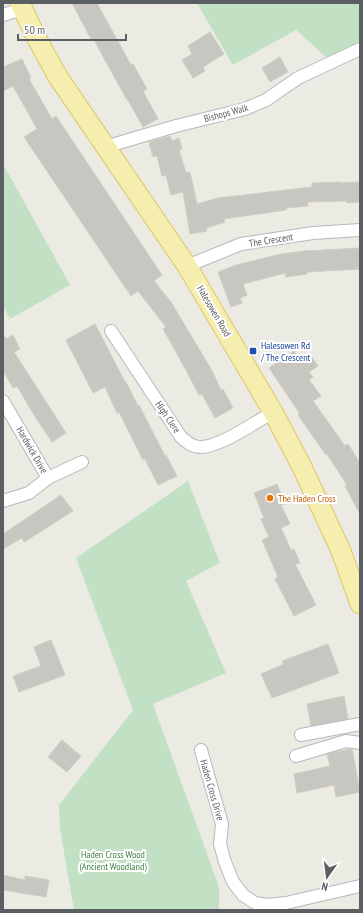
<svg xmlns="http://www.w3.org/2000/svg" width="363" height="913" font-family="'PT Sans Narrow',sans-serif">
	<rect width="100%" height="100%" fill="#ecebe3"/>
	<g fill="#c2e1c4">
		<path d="M197 3H360V43L326 57 296 30 233 65Z"/>
		<path d="M3 164 70 285 10 319 3 305Z"/>
		<path d="M188 481 220 563 186 581 226 673 153 704 219 887V910H74L60 829 59 805 133 710 76 558Z"/>
	</g>
	<g fill="#c7c6c0" stroke="#d0cdc2">
		<path d="M72 3H97L131 65 133 64 147 89 143 91 158 119 143 127 128 100H127L94 40 92 41Z"/>
		<path d="M210 32 224 54 203 67 205 71 193 78 182 60 192 54 188 46Z"/>
		<path d="M280 57 288 72 270 82 262 68Z"/>
		<path d="M22 59 31 78 29 79 52 119 56 116 162 275 154 281 171 302 211 369 221 390 223 389 233 408 215 418 202 394 199 395 186 370 163 329 166 327 138 291 131 296 24 137 37 129 13 86 3 91V67Z"/>
		<path d="M170 136 172 141 179 138 182 149 179 150 186 173 190 172 197 204 218 198 312 187V183L341 182V183L360 182V202L347 203 346 201 307 202 308 206 286 208V210L224 219 225 222 206 228 207 231 190 234 183 192 171 195 166 175 162 176 157 156 153 157 149 142Z"/>
		<path d="M360 248V269L307 272V274L286 277 285 273 243 284 247 295 240 298 242 303 231 307 218 272 236 265 281 254 305 251Z"/>
		<path d="M95 324 125 382H126L138 406 139 405 165 456 166 455 177 476 158 485 145 459 143 460 119 412 117 413 105 387 93 393 66 340Z"/>
		<path d="M3 334 6 339 13 335 20 349 14 352 66 433 52 442 34 415 17 386 13 388 3 370Z"/>
		<path d="M294 351 301 362 311 356 318 366 309 372 313 377 309 380 321 396 313 401 345 446 348 444 360 463V514L345 486 347 485 327 454 326 455 298 415 300 414 269 368Z"/>
		<path d="M277 484 285 504 281 505 290 524 281 528 291 550 294 549 300 563 295 564 316 605 294 616 275 579 278 577 262 540 269 537 261 519 264 518 254 493Z"/>
		<path d="M61 495 73 511 24 542 22 538 3 549V534Z"/>
		<path d="M51 640 65 675 19 692 13 676 41 666 34 647Z"/>
		<path d="M328 644 339 673 272 698 261 674 284 664 282 661Z"/>
		<path d="M344 696 348 719 311 726 307 704Z"/>
		<path d="M62 740 81 756 67 772 48 757Z"/>
		<path d="M350 749H352L360 792 336 797 334 785 297 793 294 774 330 766 327 754Z"/>
		<path d="M3 875 25 880V876L49 880 46 897 3 890Z"/>
	</g>
	<g fill="none" stroke-linecap="round" stroke-linejoin="round">
		<g stroke="#b5b8bc" stroke-width="14">
			<g id="street">
				<path d="M3 15 22 9"/>
				<path d="M105 147 176 126 245 109 266 100 298 78 360 49"/>
				<path d="M187 266 241 244 313 233 360 230"/>
				<path d="M111 331 181 437C187 442 192 447 200 447 218 448 256 422 273 412"/>
				<path d="M3 401 48 478 29 493 3 501"/>
				<path d="M48 478 82 462"/>
				<path d="M301 735 360 724"/>
				<path d="M201 750 222 824 220 844 225 862 233 882 243 895 255 903 267 905 286 903 360 886"/>
				<path d="M296 756 346 741 360 743"/>
			</g>
		</g>
		<g stroke="#e0c668" stroke-width="21">
			<path id="primary" d="M20 3 36 37 58 77 187 266 273 412 302 467 341 551 360 604"/>
		</g>
		<use href="#street" stroke="#fff" stroke-width="12"/>
		<use href="#primary" stroke="#f5eeaf" stroke-width="19"/>
	</g>
	<rect fill="#1a4fb4" stroke="#fff" stroke-width="1.5" x="249" y="347" width="8" height="8" rx="2"/>
	<circle fill="#e8710a" stroke="#fff" stroke-width="1.5" cx="270" cy="498" r="4"/>
	<g text-anchor="middle" dominant-baseline="central" stroke-width="4" stroke-linejoin="round" paint-order="stroke">
		<g font-size="10" fill="#5b5e62" stroke="#fff">
			<text transform="translate(226 113) rotate(-15)">Bishops Walk</text>
			<text transform="translate(271 240) rotate(-9)">The Crescent</text>
			<text transform="translate(214 311) rotate(60)">Halesowen Road</text>
			<text transform="translate(168 417) rotate(56)">High Clere</text>
			<text transform="translate(32 450) rotate(60)">Hardwick Drive</text>
			<text transform="translate(212 790) rotate(74)">Haden Cross Drive</text>
		</g>
		<g font-size="10" fill="#164399" stroke="#fff" text-anchor="start">
			<text x="261" y="345">Halesowen Rd<tspan x="261" dy="12">/ The Crescent</tspan></text>
		</g>
		<g font-size="10" fill="#c56008" stroke="#fff" text-anchor="start">
			<text x="278" y="498">The Haden Cross</text>
		</g>
		<g font-size="10" fill="#3e7e46" stroke="#fff">
			<text x="113" y="854">Haden Cross Wood<tspan x="113" dy="12">(Ancient Woodland)</tspan></text>
		</g>
	</g>
	<rect width="363" height="913" fill="none" stroke="#5b5e62" stroke-width="8"/>
	<g transform="translate(327 877) rotate(194)" stroke="#ffffff" stroke-width="3" paint-order="stroke">
	<path d="M0-3L7 15L0 10L-7 15Z" fill="#5b5e62"/>
	<text y="-6" font-size="11" font-weight="bold" text-anchor="middle" fill="#5b5e62">N</text>
	</g>
	<path d="M18 34v6h108v-6" fill="none" stroke="#5b5e62" stroke-width="2"/>
	<text x="24" y="34" font-size="12" fill="#5b5e62" stroke="#ffffff" stroke-width="3" paint-order="stroke">50 m</text>
</svg>
